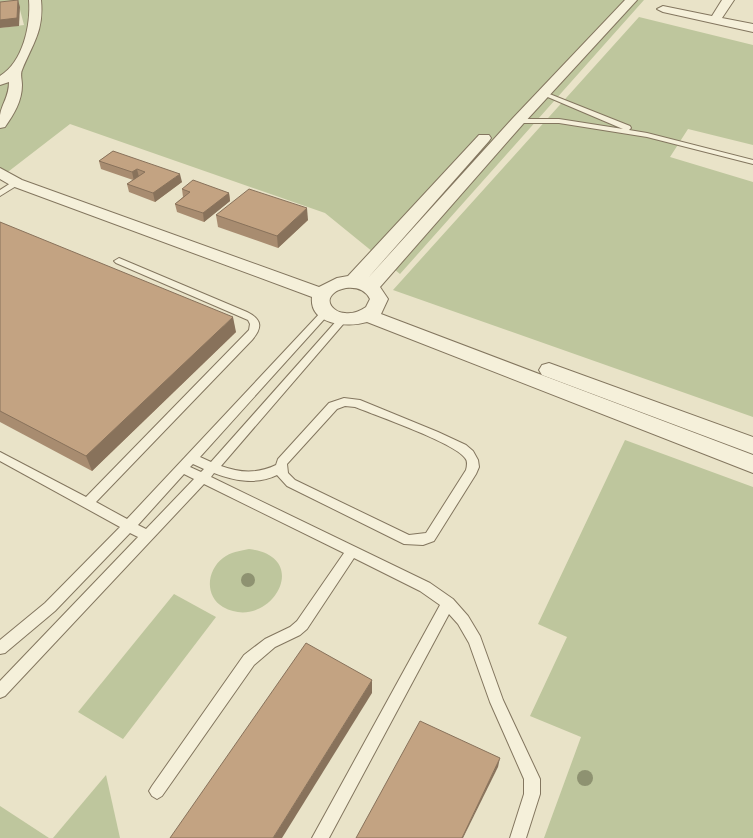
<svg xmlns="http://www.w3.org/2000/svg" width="753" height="838" font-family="'PT Serif',serif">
	<rect width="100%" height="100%" fill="#e9e3c8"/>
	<g fill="#bec69d">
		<path d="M0 0H644L400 274 325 213 70 124 0 178V28L24 25 19 6 0 8Z"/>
		<path d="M639 17 753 45V145L688 129 670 157 753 182V417L393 290Z"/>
		<path d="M625 440 753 487V838H544L581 737 530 716 567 637 538 624Z"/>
		<path d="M249 549C315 557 269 633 223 607 204 596 207 570 223 558 231 552 239 551 249 549Z"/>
		<path d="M174 594 216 617 123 739 78 712Z"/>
		<path d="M106 775 120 838H53Z"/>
		<path d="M0 806 49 838H0Z"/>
	</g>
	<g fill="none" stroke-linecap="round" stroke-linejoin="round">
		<g stroke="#83765f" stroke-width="2">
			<g id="lane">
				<path d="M543 93H547L630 126 631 128 629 130 647 133 753 160V164L647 137 559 123H515L514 121 518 119H559L623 129 543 95Z"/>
				<path d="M14 181H17L21 183 0 196V190Z"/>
				<path d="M119 258 247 312C263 320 262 328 252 340L96 502 127 519 322 311H328L330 313 328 315 200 457 211 462 339 318 342 317 347 320 345 322 221 466C240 473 257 474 276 465L278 459 329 403 344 398 360 400 438 432 466 445 473 451 478 460 479 467 476 474 434 541 423 545 404 544 287 486 277 475C256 485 235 481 214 473L211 477 430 583 453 599 468 616 480 636 503 700 540 779V794L526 838H510L524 794V779L490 702 469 643 458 624 449 614 329 838H312L440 605 420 591 354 558 307 629 300 635 275 647 254 665 162 796 157 799 152 796 149 791 152 786 244 655 265 639 290 627 297 621 344 553 204 484 5 696 0 698V681L138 537 130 533 55 611 5 653 0 654V640L45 603 120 527 0 461V452L86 497 249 330 250 324 248 320 116 263 114 261ZM345 406 355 407C375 415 455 443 465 458 468 461 467 466 466 470L426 533 409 535 295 480 288 473 287 464 337 409ZM193 464 204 469 201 472 190 467ZM184 474 194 479 146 529 138 525Z"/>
			</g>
		</g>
		<g stroke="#83765f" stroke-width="2">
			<g id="street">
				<path d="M29 0H41C44 31 33 43 22 70 20 74 22 80 22 85 22 101 14 114 5 127L0 128C0 124 0 119 0 115 2 103 9 97 9 82L0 85V76C23 62 31 25 29 0Z"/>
				<path d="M625 0H637L523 124 380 287 388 299 381 314 753 455V473L367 322C347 328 309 325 312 297L12 186 0 179V168L22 180 319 287 337 278 348 276 479 135H489L491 138 489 141 367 279 513 118ZM346 288C356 287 365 289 370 299L366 307C360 311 353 314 345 313 335 313 323 302 334 293 337 290 342 289 346 288Z"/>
				<path d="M722 0H734L722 18 753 24V32L663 12 657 9 663 6 712 16Z"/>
				<path d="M549 363 753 437V454L542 375 539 370 542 365Z"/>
			</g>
		</g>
		<use href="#lane" fill="#f5f0da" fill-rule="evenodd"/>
		<use href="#street" fill="#f5f0da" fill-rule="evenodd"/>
	</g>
	<g fill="#8e9271">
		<circle cx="248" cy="580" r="7"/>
		<circle cx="585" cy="778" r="8"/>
	</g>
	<g fill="#a88c70">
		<path d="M113 151 182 182 155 202 129 192 127 184 133 180 101 169 99 161Z"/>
		<path d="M182 189 229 193 230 201 204 222 177 212 175 204 183 197Z"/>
		<path d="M216 215 308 220 278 248 218 227Z"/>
		<path d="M0 222 236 332 92 471 0 422Z"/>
	</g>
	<g fill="#88725b">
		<path d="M18 0 20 7 19 26 0 28V20Z"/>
		<path d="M137 169 139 177 134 181 132 172Z"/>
		<path d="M180 174 182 182 155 202 153 193Z"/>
		<path d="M229 193 230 201 204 222 203 213Z"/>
		<path d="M307 208 308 220 278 248 277 236Z"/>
		<path d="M233 317 236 332 92 471 86 456Z"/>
		<path d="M372 680V693L282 838H273Z"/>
		<path d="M500 758 498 767 463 838H462Z"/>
	</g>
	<g fill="#c3a382" stroke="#88725b">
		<path d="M18 0 17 18 0 20V2Z"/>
		<path d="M113 151 180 174 153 193 127 184 145 172 137 169 132 172 99 161Z"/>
		<path d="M193 180 229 193 203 213 175 204 190 192 182 189Z"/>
		<path d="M249 189 307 208 277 236 216 215Z"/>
		<path d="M0 222 233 317 86 456 0 411Z"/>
		<path d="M306 643 372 680 273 838H170Z"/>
		<path d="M420 721 500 758 462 838H356Z"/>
	</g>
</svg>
